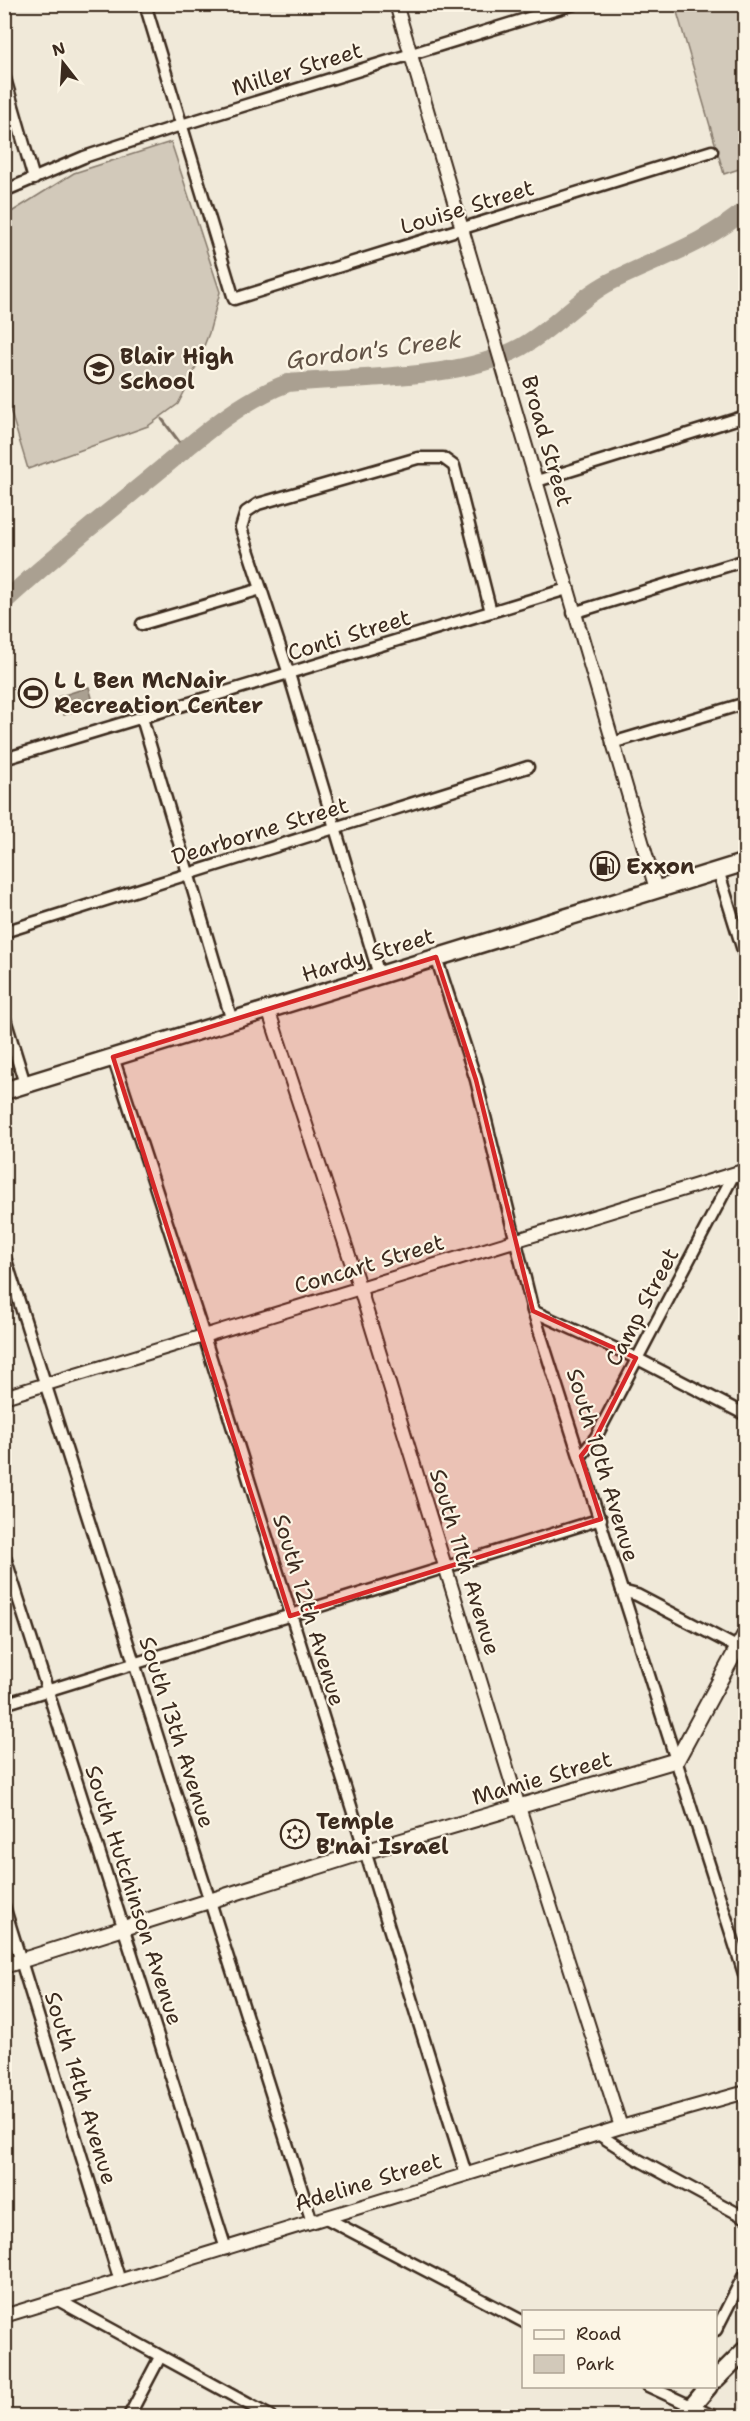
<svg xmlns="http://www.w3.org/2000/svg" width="750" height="2421" font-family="'Shantell Sans',sans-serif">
	<rect width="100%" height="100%" fill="#f0e9d9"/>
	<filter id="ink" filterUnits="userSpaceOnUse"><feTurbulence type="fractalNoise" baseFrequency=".0167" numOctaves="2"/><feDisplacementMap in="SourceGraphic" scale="12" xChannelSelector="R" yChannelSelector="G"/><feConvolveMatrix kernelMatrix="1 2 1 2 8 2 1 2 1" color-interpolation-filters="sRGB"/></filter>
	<g filter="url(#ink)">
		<g fill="#d2c9ba" stroke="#867a6c" stroke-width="1.5">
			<path d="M675 5H745V167L724 174Z"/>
			<path d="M171 142 220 292 209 333 192 377 178 404 148 426 28 469 5 393V216L74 173Z"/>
		</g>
		<path fill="#aaa091" stroke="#7e7163" stroke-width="1.5" d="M89 687 94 705 64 715 58 697Z"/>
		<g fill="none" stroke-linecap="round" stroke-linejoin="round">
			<path stroke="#7e7163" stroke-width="3" d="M162 419 180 443 189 447"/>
			<path stroke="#aaa091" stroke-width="18" d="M4 602C51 558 100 519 149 479 192 444 236 402 288 383 359 376 459 381 521 347 554 329 577 299 610 282 656 259 706 244 746 209"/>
			<g stroke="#3b2a1e" stroke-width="15">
				<g id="minor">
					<path d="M145 4 234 299 712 151"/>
					<path d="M4 75 34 179"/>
					<path d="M4 191 84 157 181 125 574 4"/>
					<path d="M537 481 746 416"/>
					<path d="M573 613 746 560"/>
					<path d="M142 624 261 589"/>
					<path d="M142 718 232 1021"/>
					<path d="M612 743 746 703"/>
					<path d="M4 759 567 589"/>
					<path d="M718 870 746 960"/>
					<path d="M4 932 528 767"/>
					<path d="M436 957 476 1080 533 1311 746 1980"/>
					<path d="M379 975 289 674 241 528 246 512 258 504 418 458H443L454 466 491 612"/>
					<path d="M4 1016 25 1084"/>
					<path d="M113 1057 204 1336 466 2174"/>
					<path d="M4 1254 312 2222"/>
					<path d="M533 1311 636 1358 746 1415"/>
					<path d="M581 1456 596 1437 734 1174 746 1180"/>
					<path d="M4 1554 226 2249"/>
					<path d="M622 1591 637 1595 746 1652"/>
					<path d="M4 1704 601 1519"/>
					<path d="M4 1906 120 2281"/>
					<path d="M598 2134 637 2159 746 2218"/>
					<path d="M326 2218 524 2322"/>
					<path d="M58 2300 270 2416"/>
					<path d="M716 2330 746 2271"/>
					<path d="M648 2386 713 2416"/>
					<path d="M129 2416 160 2357"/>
				</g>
			</g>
			<g stroke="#3b2a1e" stroke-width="16">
				<g id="tertiary">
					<path d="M396 4 656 889"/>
					<path d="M268 1009 360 1289 519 1807 621 2127"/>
					<path d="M4 1397 746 1170"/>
					<path d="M4 2316 621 2127 746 2092"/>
				</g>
			</g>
			<g stroke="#3b2a1e" stroke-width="18">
				<path id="secondary" d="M4 1966 364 1852 677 1760 746 1632"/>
			</g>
			<g stroke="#3b2a1e" stroke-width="21">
				<g id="primary">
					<path d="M4 1091 746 862"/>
					<path d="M716 2379 746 2349"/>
					<path d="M684 2416 709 2386"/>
				</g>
			</g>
			<use href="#minor" stroke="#fcf5e5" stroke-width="10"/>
			<use href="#tertiary" stroke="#fcf5e5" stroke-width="12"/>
			<use href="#secondary" stroke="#fcf5e5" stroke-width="14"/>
			<use href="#primary" stroke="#fcf5e5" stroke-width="16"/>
		</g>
	</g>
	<path fill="#d62828" fill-opacity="0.2" stroke="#d62828" stroke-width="4.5" stroke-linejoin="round" d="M436 957 476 1080 533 1311 636 1358 596 1437 581 1456 601 1519 290 1616 113 1057Z"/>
	<defs>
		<g id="school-ring" transform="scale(1.5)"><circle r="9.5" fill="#fcf5e5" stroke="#3b2a1e" stroke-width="1.5"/><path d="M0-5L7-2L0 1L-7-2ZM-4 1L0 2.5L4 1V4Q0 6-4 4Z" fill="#3b2a1e"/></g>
		<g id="stadium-ring" transform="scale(1.5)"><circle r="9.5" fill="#fcf5e5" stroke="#3b2a1e" stroke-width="1.5"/><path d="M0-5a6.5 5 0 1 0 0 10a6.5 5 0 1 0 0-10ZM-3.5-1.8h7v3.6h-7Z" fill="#3b2a1e"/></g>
		<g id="fuel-ring" transform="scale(1.5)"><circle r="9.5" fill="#fcf5e5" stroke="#3b2a1e" stroke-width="1.5"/><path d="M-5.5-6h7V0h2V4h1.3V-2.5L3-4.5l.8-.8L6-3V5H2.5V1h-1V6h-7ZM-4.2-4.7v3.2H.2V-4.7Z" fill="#3b2a1e"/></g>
		<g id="synagogue-ring" transform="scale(1.5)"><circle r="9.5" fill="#fcf5e5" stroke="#3b2a1e" stroke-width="1.5"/><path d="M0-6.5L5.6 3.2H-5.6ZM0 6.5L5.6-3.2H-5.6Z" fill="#3b2a1e"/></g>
	</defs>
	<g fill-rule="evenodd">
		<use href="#school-ring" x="99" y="369"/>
		<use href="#stadium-ring" x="33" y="693"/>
		<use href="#fuel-ring" x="605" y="866"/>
		<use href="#synagogue-ring" x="295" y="1834"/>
	</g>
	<g text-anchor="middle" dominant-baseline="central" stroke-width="4.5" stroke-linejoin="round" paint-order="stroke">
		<g font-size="22" fill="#3b2a1e" stroke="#fcf5e5">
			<text transform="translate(297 69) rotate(-17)">Miller Street</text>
			<text transform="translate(467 207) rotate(-17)">Louise Street</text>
			<text transform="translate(547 441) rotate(74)">Broad Street</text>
			<text transform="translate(349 635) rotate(-17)">Conti Street</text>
			<text transform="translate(260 831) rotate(-17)">Dearborne Street</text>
			<text transform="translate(368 955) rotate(-17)">Hardy Street</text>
			<text transform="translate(369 1264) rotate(-17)">Concart Street</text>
			<text transform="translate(642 1307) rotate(-62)">Camp Street</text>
			<text transform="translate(603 1465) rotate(73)">South 10th Avenue</text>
			<text transform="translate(465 1562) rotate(73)">South 11th Avenue</text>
			<text transform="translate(309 1610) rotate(73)">South 12th Avenue</text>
			<text transform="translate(177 1732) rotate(72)">South 13th Avenue</text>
			<text transform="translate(542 1778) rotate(-16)">Mamie Street</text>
			<text transform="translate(134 1895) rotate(72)">South Hutchinson Avenue</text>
			<text transform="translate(81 2088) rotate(73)">South 14th Avenue</text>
			<text transform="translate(368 2182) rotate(-17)">Adeline Street</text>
		</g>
		<g font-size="22" font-weight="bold" fill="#3b2a1e" stroke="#fcf5e5" text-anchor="start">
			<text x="120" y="356">Blair High<tspan x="120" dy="25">School</tspan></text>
			<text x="54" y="680">L L Ben McNair<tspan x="54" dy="25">Recreation Center</tspan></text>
			<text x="626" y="866">Exxon</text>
			<text x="316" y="1821">Temple<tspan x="316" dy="25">B'nai Israel</tspan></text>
		</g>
		<g font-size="24" font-style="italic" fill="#625346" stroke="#fcf5e5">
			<text transform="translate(374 350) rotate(-7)">Gordon's Creek</text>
		</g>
	</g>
	<rect width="750" height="2421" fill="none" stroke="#fcf5e5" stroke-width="24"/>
	<rect x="12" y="12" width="726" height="2397" fill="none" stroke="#3b2a1e" stroke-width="2" filter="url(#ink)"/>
	<rect x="522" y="2310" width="195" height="78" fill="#fcf5e5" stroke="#afa495" stroke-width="1.5"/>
	<rect x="534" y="2330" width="30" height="9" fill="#fcf5e5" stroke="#afa495" stroke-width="1.5"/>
	<text x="576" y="2340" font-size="18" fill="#3b2a1e">Road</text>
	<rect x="534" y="2355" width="30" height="18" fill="#d2c9ba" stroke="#afa495" stroke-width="1.5"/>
	<text x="576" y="2370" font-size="18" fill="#3b2a1e">Park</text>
	<g transform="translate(63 63) rotate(343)" stroke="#fcf5e5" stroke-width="4.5" paint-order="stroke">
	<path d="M0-4.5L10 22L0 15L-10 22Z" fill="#3b2a1e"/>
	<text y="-9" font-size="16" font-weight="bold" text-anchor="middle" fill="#3b2a1e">N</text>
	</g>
</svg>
